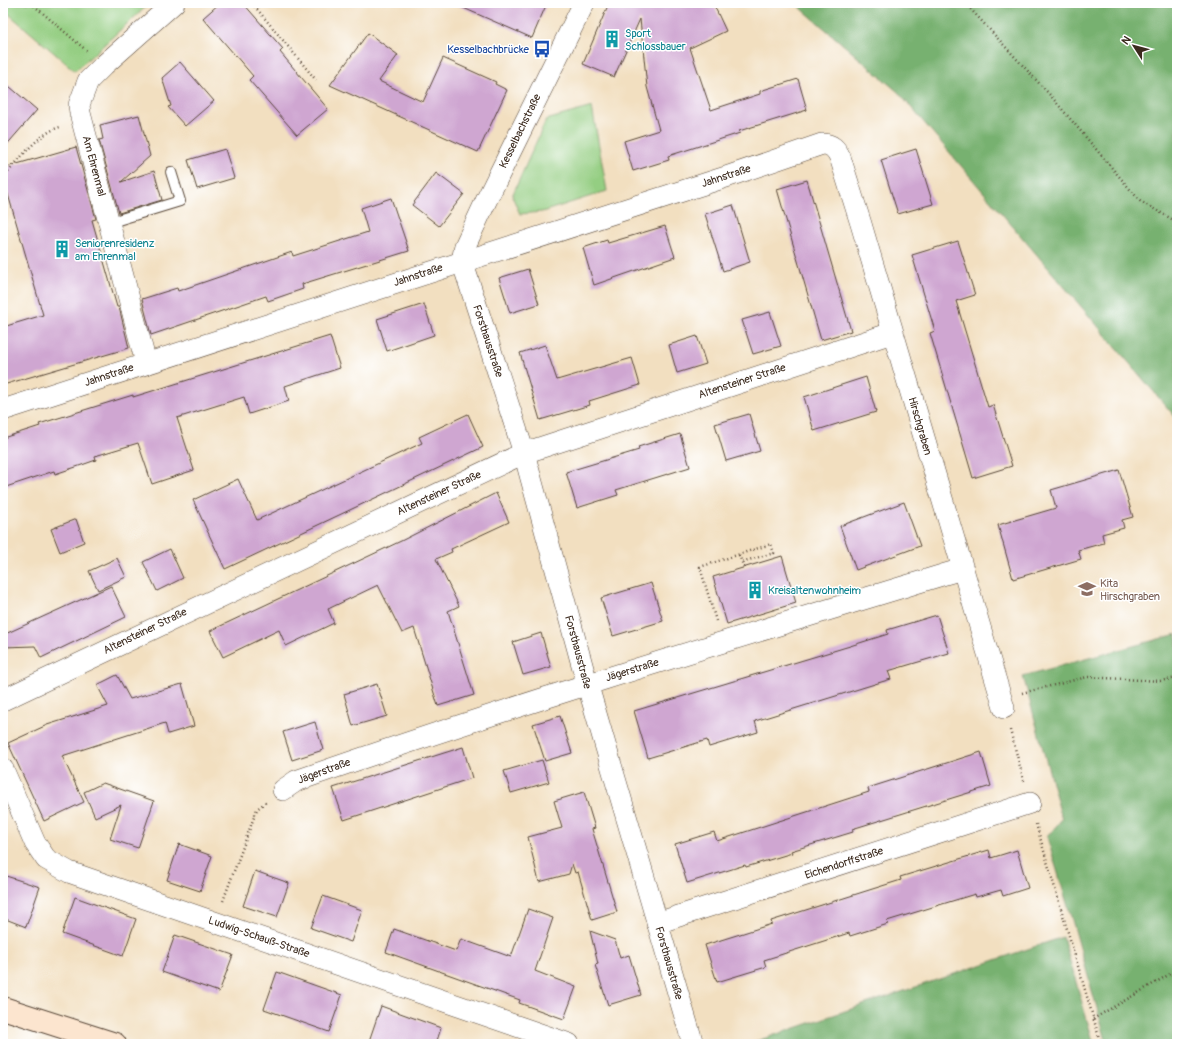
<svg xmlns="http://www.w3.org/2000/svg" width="1180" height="1047" font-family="Pangolin,sans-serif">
	<rect width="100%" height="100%" fill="#fff"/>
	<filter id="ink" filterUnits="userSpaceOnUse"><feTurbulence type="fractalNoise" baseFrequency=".025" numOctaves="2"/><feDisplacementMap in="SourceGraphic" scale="8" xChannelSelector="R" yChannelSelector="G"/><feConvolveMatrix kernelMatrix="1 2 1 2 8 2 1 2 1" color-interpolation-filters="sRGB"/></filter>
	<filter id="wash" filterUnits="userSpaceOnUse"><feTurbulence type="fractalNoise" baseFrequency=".012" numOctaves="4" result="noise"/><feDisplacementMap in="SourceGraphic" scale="16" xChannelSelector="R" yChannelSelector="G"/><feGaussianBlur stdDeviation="0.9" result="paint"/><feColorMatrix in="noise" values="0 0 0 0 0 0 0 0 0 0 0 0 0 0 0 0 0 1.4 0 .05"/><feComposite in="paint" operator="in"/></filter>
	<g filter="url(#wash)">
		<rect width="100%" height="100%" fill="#f2dfc0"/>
		<g fill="#94ce82" stroke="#687c50">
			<path d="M3 3H150L75 71 3 9Z"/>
			<path d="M592 107 607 191 542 212 520 214 512 196 546 120Z"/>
		</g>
		<g fill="#77b170" stroke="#596e47">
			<path d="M795 3H1177V419L898 92Z"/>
			<path d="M1177 634V1044H1107L1075 930 1047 837 1062 819 1023 676Z"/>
			<path d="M1063 937 1094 1044H748Z"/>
		</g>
		<g id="blocks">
			<g fill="#cfa6d1">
				<path d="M220 3H243L283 49 280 52 328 109 297 135 249 80 253 76 203 18Z"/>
				<path d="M452 3H547L532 38Z"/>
				<path d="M609 3H713L726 31 690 48 711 110 760 94V91L798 79 807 110 739 131 740 133 668 156 669 160 633 171 624 141 659 130 647 87 640 19 614 77 583 64Z"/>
				<path d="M368 33 398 55 379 81 423 102 443 58 496 82 495 84 507 90 478 152 330 85Z"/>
				<path d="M180 62 214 101 185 126 168 107 171 106 162 78Z"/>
				<path d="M3 81 37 110 3 149Z"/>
				<path d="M139 115 150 156 121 182 154 171 162 200 119 213 99 140 103 139 100 125Z"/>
				<path d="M76 147 96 219 92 220 117 307H119L129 348 3 385V327L43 315 3 177V168Z"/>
				<path d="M225 149 234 178 197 189 188 160Z"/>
				<path d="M916 149 933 204 898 214 881 160Z"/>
				<path d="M436 173 464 194 439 226 412 205Z"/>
				<path d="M807 180 851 331 821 340 777 189Z"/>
				<path d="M391 198 409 251 302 284 303 289 268 301 266 296 151 335 142 299 177 288 178 291 292 252 293 256 368 232 361 208Z"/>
				<path d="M733 205 750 262 723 271 705 214Z"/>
				<path d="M665 226 675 257 594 285 583 248 607 240 608 243Z"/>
				<path d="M958 241 975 295 956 301 988 407 993 405 1012 466 973 478 930 333 935 331 912 255Z"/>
				<path d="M528 269 539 304 510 313 499 278Z"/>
				<path d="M424 304 434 335 387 351 377 319Z"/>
				<path d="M770 312 781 346 753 354 742 320Z"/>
				<path d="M330 336 340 368 285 386 289 401 249 414 244 397 177 418 194 470 152 484 138 443 95 456 96 460 76 467 55 474 54 471 3 488V438L40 426 39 424 133 395V397Z"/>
				<path d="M697 336 706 364 677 373 669 345Z"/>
				<path d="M545 345 557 380 632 358 640 385 589 401 590 405 540 420 520 353Z"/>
				<path d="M866 377 876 412 814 431 804 397Z"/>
				<path d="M468 414 483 447 225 569 193 500 238 479 257 520 422 443 419 437Z"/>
				<path d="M749 414 760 451 726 461 715 424Z"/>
				<path d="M680 434 690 467 616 490 618 495 577 508 566 472 639 450 638 447Z"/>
				<path d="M1119 470 1133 517 1122 520 1124 528 1102 534 1104 543 1078 550 1081 559 1013 579 998 525 1056 508 1051 490Z"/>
				<path d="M496 493 509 522 451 549 452 552 436 559 459 606 448 611 474 695 438 706 414 628 402 633 378 585 328 609 334 623 286 646 279 630 223 657 210 631 401 541Z"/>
				<path d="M904 502 920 546 856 570 840 526Z"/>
				<path d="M76 519 84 542 60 552 51 529Z"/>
				<path d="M170 549 183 578 157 591 143 562Z"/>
				<path d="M782 556 796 603 727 624 713 577Z"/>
				<path d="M117 558 126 577 98 590 89 571Z"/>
				<path d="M651 583 663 621 613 636 601 598Z"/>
				<path d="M111 586 126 617 41 658 35 646 3 647V635Z"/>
				<path d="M937 615 949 653 888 671 891 679 755 721 758 732 709 747 707 740 648 758 634 711 850 646 888 634 887 630Z"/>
				<path d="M541 633 551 667 523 675 513 642Z"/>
				<path d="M117 675 130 699 182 684 194 726 168 734 165 723 62 756 84 802 44 821 8 743 47 725 108 706 97 685Z"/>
				<path d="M377 684 387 716 353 726 344 694Z"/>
				<path d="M560 716 572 753 545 761 533 724Z"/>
				<path d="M315 722 323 750 292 760 283 732Z"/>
				<path d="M463 747 472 778 344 820 333 788Z"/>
				<path d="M981 752 991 786 852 829 853 832 791 851 792 853 746 867 745 865 687 883 675 844 714 832 717 841 869 792 868 788Z"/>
				<path d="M542 760 549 782 511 793 504 771Z"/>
				<path d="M103 783 154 801 138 848 110 839 121 805 95 817 84 792Z"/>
				<path d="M584 792 595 828 592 829 617 912 592 920 578 872 575 873 572 864 569 874 539 882 528 837 562 828 554 801Z"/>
				<path d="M179 844 212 856 200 891 167 880Z"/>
				<path d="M989 850 991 858 1017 850 1028 888 1003 896 1001 890 976 897 975 894 887 921 888 924 850 936 849 933 764 960 766 967 717 982 705 945 772 924 771 921 901 880 900 877Z"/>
				<path d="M255 871 289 883 277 917 243 906Z"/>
				<path d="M3 875 40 887 26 927 3 918Z"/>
				<path d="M323 896 362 910 351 942 311 928Z"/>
				<path d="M75 897 136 919 123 956 62 934Z"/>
				<path d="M528 909 553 918 535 971 576 987 564 1019 519 1003 520 1000 386 952 394 929 456 951 461 939 511 957Z"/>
				<path d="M590 931 615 940 620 958 629 955 641 995 608 1005 595 965 598 964Z"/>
				<path d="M175 935 233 955 219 992 162 972Z"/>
				<path d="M277 972 342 995 329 1032 264 1009Z"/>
				<path d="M381 1006 441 1028 436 1044H368Z"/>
			</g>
		</g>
	</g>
	<g filter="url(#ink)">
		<use href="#blocks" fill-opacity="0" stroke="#564536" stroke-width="1"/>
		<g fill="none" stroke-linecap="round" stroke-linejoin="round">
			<g stroke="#564536" stroke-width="12">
				<path id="service" d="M108 223 180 201 171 172"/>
			</g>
			<g stroke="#564536" stroke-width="22">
				<g id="minor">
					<path d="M584 3 486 201 465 246 462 261 524 453 587 683 693 1044"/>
					<path d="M146 363 80 113 79 105 88 81 104 65 174 3"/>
					<path d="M3 410 729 176 822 144C832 144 836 149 840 157L861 224 1004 708"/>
					<path d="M3 700 524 453 892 333"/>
					<path d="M3 769 35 843 46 859 69 872 569 1044"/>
					<path d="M283 790 296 781C516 704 739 637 962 569"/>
					<path d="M657 923 1030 803"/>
				</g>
			</g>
			<g stroke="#564536" stroke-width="24">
				<path id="secondary" d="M3 1008 115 1044"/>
			</g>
			<g stroke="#564536" stroke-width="2.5" stroke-dasharray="1 3" stroke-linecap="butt">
				<path d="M31 3 87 51"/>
				<path d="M252 3 316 80"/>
				<path d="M965 3 1050 95 1140 201 1177 222"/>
				<path d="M3 178C19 160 37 134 60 127"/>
				<path d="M739 555 744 568"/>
				<path d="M716 621 700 567 771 544 774 553 741 562"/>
				<path d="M1022 693 1087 677 1160 681 1177 678"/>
				<path d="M1010 730 1024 781"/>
				<path d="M1036 824 1101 1044"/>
				<path d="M223 901 257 809 266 802"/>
				<path d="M1093 1019 1177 970"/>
			</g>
			<use href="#service" stroke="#fff" stroke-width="10"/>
			<use href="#minor" stroke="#fff" stroke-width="21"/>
			<use href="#secondary" stroke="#fce5cf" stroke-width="22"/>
		</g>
	</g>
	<defs>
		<g id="building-bare" transform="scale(1.38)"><path d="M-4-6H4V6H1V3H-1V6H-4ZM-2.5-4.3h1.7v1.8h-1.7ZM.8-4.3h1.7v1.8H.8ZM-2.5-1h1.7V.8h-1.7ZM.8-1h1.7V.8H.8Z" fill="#0f9aa8" stroke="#fff" stroke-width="2.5" paint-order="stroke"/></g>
		<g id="bus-bare" transform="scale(1.38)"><path d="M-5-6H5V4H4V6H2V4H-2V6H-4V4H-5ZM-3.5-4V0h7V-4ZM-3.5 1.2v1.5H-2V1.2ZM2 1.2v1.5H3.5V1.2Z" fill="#1a4fb4" stroke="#fff" stroke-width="2.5" paint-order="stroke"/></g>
		<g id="school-bare" transform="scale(1.38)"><path d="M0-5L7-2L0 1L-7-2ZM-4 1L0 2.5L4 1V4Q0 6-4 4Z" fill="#8d6e63" stroke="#fff" stroke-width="2.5" paint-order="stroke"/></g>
	</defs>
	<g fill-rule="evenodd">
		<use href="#building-bare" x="612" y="39"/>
		<use href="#bus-bare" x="542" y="49"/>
		<use href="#building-bare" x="62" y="249"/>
		<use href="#school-bare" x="1087" y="589"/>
		<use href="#building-bare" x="755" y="590"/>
	</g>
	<g text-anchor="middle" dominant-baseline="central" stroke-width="3" stroke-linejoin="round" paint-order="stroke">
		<g font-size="11" fill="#0d838f" stroke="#fff" text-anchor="start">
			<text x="625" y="33">Sport<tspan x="625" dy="13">Schlossbauer</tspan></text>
			<text x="75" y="243">Seniorenresidenz<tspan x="75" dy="13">am Ehrenmal</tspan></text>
			<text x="768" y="590">Kreisaltenwohnheim</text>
		</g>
		<g font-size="11" fill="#164399" stroke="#fff" text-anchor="end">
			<text x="529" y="49">Kesselbachbrücke</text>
		</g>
		<g font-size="11" fill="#3b2a1e" stroke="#fff">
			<text transform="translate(520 131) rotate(-64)">Kesselbachstraße</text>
			<text transform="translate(94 166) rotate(75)">Am Ehrenmal</text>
			<text transform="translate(726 176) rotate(-18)">Jahnstraße</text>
			<text transform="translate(418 275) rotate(-18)">Jahnstraße</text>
			<text transform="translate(488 341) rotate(72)">Forsthausstraße</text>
			<text transform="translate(109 375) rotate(-18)">Jahnstraße</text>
			<text transform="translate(742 381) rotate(-18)">Altensteiner Straße</text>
			<text transform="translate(920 426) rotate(74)">Hirschgraben</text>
			<text transform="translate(439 493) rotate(-25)">Altensteiner Straße</text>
			<text transform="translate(145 631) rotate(-26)">Altensteiner Straße</text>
			<text transform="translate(578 652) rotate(75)">Forsthausstraße</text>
			<text transform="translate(632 670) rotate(-17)">Jägerstraße</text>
			<text transform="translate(324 771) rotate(-20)">Jägerstraße</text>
			<text transform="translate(844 863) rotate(-18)">Eichendorffstraße</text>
			<text transform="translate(259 937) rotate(19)">Ludwig-Schauß-Straße</text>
			<text transform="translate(669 963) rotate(74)">Forsthausstraße</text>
		</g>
		<g font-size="11" fill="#785e54" stroke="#fff" text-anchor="start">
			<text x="1100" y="583">Kita<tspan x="1100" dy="13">Hirschgraben</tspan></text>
		</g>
	</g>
	<rect width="1180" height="1047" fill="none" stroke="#fff" stroke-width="16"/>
	<g transform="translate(1134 46) rotate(306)" stroke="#ffffff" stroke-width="3" paint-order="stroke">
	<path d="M0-3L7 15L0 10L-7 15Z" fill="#3b2a1e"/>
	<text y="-6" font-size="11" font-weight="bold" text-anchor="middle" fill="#3b2a1e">N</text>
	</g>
</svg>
